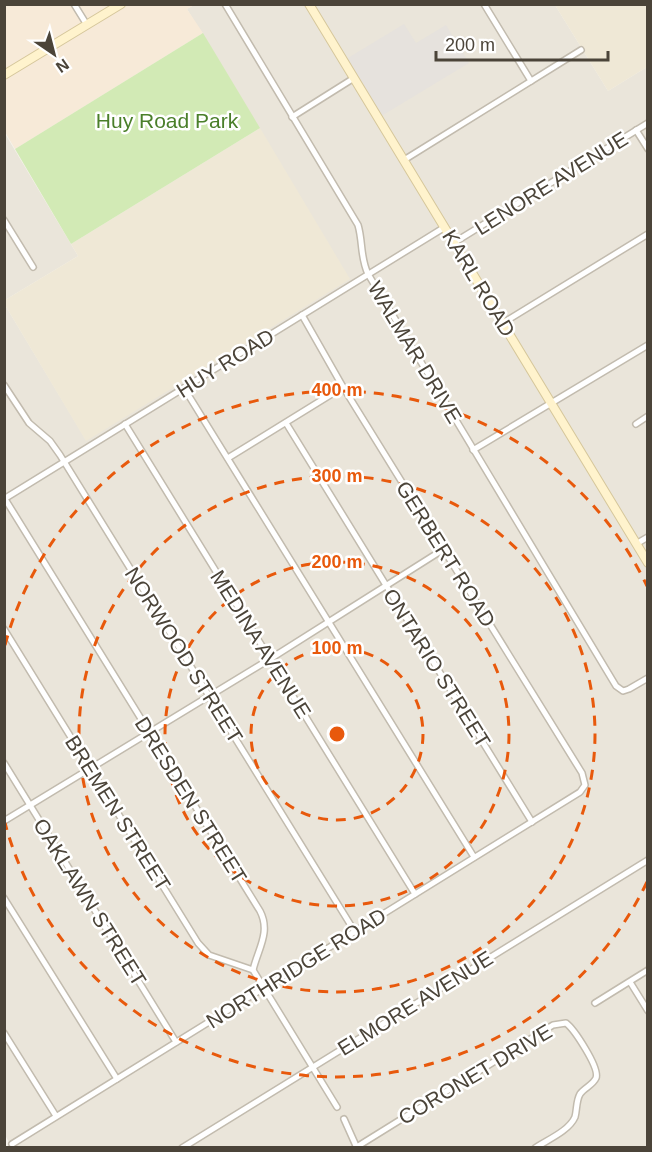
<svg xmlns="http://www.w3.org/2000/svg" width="652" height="1152" font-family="Helvetica,sans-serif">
	<rect width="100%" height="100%" fill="#f6f3ec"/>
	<g fill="#eae5da">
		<path d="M194 5H555L608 91 647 67V1147L12 1148 5 1135V305L86 440 349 279 187 9Z"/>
		<path d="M4 132 78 256 5 300H4Z"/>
	</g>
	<path fill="#f7ead8" d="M5 5H194L187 9 203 33 15 149 5 132Z"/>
	<path fill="#e6e2dd" d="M404 24 416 43 446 25 469 63 378 118 343 61Z"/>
	<g fill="#efe8d6">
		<path d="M555 5H647V67L608 91Z"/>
		<path d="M260 128 350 279 86 441 5 305V300L78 256 71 244Z"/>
	</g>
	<path fill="#d2eab5" d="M203 33 260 128 71 244 15 149Z"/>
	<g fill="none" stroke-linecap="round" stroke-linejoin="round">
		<g stroke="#c2bbae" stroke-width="8">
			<g id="street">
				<path d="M74 4 87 25"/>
				<path d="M225 4 358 225C363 242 360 257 368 274L616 686 623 691 629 689 648 678"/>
				<path d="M484 4 531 81"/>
				<path d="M292 117 354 78"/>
				<path d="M636 130 648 149"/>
				<path d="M404 160 581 50"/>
				<path d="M4 220 33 267"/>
				<path d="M455 242 648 123"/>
				<path d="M503 323 648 234"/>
				<path d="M4 385 29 423 50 441 60 455 355 932"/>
				<path d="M184 388 474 857"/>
				<path d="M286 423 532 822"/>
				<path d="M125 424 415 894"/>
				<path d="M636 424 648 416"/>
				<path d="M473 450 648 345"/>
				<path d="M228 458 343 387"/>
				<path d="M4 499 445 227"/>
				<path d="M5 499 260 911C271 932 258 949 253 970L337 1107"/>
				<path d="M636 544 648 537"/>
				<path d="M4 629 198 943 209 955 253 970"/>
				<path d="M4 763 176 1042"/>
				<path d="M4 821 270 659 444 549"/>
				<path d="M4 898 117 1079"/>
				<path d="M630 982 648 1011"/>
				<path d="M595 1003 648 970"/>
				<path d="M4 1033 56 1116"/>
				<path d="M344 1119 357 1148"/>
				<path d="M12 1144 580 792 585 785 582 773 343 387 302 315"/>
				<path d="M182 1148 648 860"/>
				<path d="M355 1148 553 1025 566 1023C574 1029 600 1068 596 1078 593 1085 584 1088 580 1094 576 1101 577 1110 575 1117 569 1131 547 1140 535 1148"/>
			</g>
		</g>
		<g stroke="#d6c79b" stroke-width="10">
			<g id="secondary">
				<path d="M309 4 648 563"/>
				<path d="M4 75 121 4"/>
			</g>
		</g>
		<use href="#street" stroke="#fff" stroke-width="5"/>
		<use href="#secondary" stroke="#fff3cd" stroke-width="8"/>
	</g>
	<g fill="none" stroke="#e8590c" stroke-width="3" stroke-dasharray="10 8">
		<circle cx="337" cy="734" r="86"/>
		<circle cx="337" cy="734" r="172"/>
		<circle cx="337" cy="734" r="258"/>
		<path d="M647 882A344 344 0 0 1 5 823M5 645A344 344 0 0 1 647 586"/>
	</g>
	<g text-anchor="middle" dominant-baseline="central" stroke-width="5" stroke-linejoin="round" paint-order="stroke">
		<g font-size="21" fill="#4a7f2a" stroke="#fff">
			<text x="167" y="120">Huy Road Park</text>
		</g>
		<g font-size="21" fill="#4b4439" stroke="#fff">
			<text transform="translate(551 183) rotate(-32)">LENORE AVENUE</text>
			<text transform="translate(479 283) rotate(59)">KARL ROAD</text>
			<text transform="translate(415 352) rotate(59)">WALMAR DRIVE</text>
			<text transform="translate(225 363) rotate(-32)">HUY ROAD</text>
			<text transform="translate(446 554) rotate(58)">GERBERT ROAD</text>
			<text transform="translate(261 644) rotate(58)">MEDINA AVENUE</text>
			<text transform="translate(184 655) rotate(58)">NORWOOD STREET</text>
			<text transform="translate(437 668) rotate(58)">ONTARIO STREET</text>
			<text transform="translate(191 800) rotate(58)">DRESDEN STREET</text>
			<text transform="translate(118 813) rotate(58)">BREMEN STREET</text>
			<text transform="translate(90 902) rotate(58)">OAKLAWN STREET</text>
			<text transform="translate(296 968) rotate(-32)">NORTHRIDGE ROAD</text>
			<text transform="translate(415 1003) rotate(-32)">ELMORE AVENUE</text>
			<text transform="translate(475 1074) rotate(-31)">CORONET DRIVE</text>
		</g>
	</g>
	<circle cx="337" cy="734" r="9" fill="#e8590c" stroke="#fff" stroke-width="3"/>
	<g font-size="18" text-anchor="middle" font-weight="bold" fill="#e8590c" stroke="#fff" stroke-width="5" stroke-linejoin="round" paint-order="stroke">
		<text x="337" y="396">400 m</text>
		<text x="337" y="482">300 m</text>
		<text x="337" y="568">200 m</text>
		<text x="337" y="654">100 m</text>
	</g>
	<rect width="652" height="1152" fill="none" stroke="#4b4439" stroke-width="12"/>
	<g transform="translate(54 54) rotate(145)" stroke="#ffffff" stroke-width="4.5" paint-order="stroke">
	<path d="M0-4.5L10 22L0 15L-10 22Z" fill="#4b4439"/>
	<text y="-9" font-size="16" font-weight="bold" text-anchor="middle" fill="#4b4439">N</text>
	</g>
	<path d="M436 51v9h172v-9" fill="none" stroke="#4b4439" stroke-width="3"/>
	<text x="445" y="51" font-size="18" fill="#4b4439" stroke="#ffffff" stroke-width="4.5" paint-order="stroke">200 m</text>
</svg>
